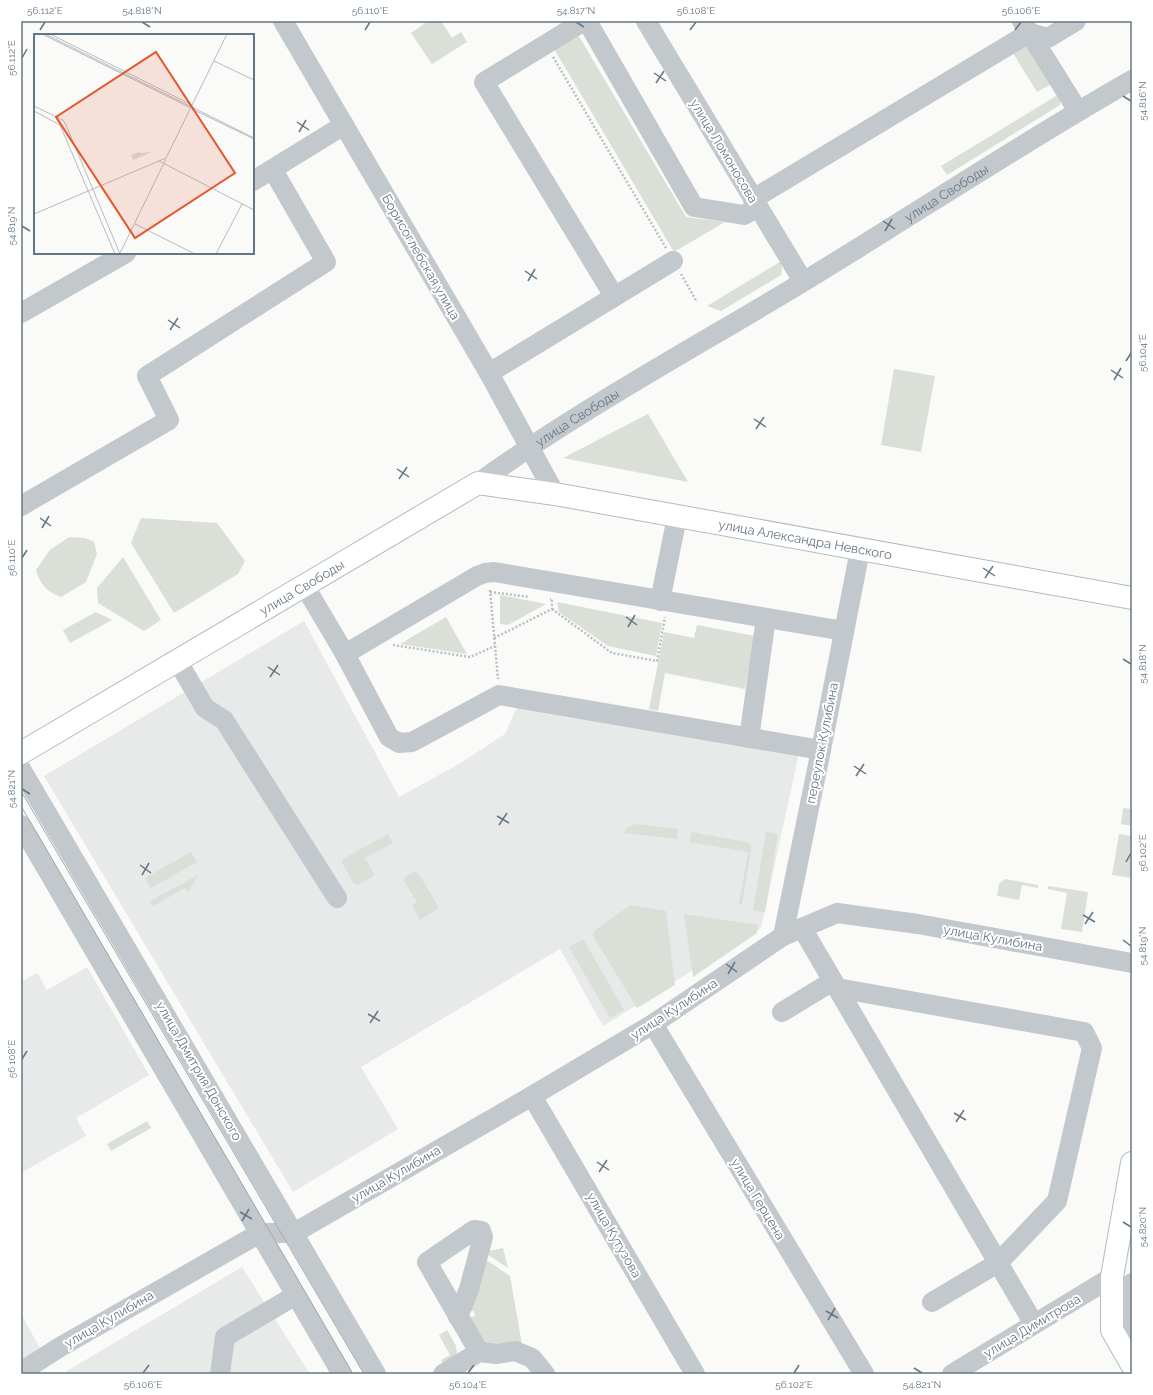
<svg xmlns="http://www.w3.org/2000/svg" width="1153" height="1395" font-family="Raleway,sans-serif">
	<rect width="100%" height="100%" fill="#fafaf8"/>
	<g fill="#e8e9e9">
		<path d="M304 621 399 797 459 764 505 734 519 703 799 753 761 928 603 1026 560 949 361 1067 398 1129 293 1192 44 776Z"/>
		<path d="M87 967 149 1075 76 1118 86 1136 21 1173V982L37 973 47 990Z"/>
		<path d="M242 1267 310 1374H62Z"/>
		<path d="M21 1314 40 1348 21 1361Z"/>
	</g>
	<g fill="#dadfd7">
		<path d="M428 21H441L452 38 461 32 467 42 432 64 411 33Z"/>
		<path d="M577 33 686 217 725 222 674 252 553 47Z"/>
		<path d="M1029 43 1053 83 1037 92 1013 53Z"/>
		<path d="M1061 93 1060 105 947 175 941 166Z"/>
		<path d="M783 260 781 275 721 311 707 306Z"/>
		<path d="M894 369 935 376 921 452 881 445Z"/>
		<path d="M648 414 688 482 563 458Z"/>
		<path d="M141 518 217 523 245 561 238 574 174 613 131 543Z"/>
		<path d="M69 537 85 538 94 542 97 554 86 582 61 597C47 592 40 584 36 570L50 550Z"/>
		<path d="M123 557 161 620 144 631 98 603 97 588Z"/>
		<path d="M500 595 546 604 508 625 500 624Z"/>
		<path d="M557 602 662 623 656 656 608 646 559 612Z"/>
		<path d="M96 612 112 620 70 643 63 630Z"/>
		<path d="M446 617 467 654 400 644Z"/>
		<path d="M697 625 755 636 745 689 665 673 658 711 649 709 664 632 694 638Z"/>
		<path d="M1123 808 1132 809V826L1121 824Z"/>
		<path d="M636 824 678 829 677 839 624 833 628 827Z"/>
		<path d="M691 832 746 842 750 844 751 850 742 904H739L748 852 690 842Z"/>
		<path d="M766 832 778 834 765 912 753 910Z"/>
		<path d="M388 834 393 843 365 858 375 875 358 885 354 884 342 862 343 859Z"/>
		<path d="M1119 834 1132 836V878L1112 875Z"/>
		<path d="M191 852 197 862 151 888 145 878Z"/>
		<path d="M414 872 418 873 438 906V909L420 920 412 906 417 902 404 881 405 877Z"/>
		<path d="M198 875 188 892 185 888 153 906 150 901Z"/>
		<path d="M1005 879 1038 885V888L1022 885 1019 900 997 896 999 884Z"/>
		<path d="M1048 886 1088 892 1082 932 1061 929 1067 893 1048 889Z"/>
		<path d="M631 905 666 911 675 985 637 1008 593 936 595 930Z"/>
		<path d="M684 914 758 925 757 933 693 977Z"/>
		<path d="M583 939 624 1010 610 1018 569 947Z"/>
		<path d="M147 1121 151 1128 111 1151 107 1144Z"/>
		<path d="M503 1248 508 1268 484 1252Z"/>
		<path d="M482 1257 510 1276 523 1350 482 1347 464 1318 475 1316 474 1311H465Z"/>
		<path d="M447 1330 456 1346 457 1354 444 1366 441 1360 450 1355 439 1335Z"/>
	</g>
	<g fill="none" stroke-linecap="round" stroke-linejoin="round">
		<g stroke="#b5babe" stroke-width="24">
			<g id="major">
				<path id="s2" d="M21 753 478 483 555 494 1132 598"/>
				<path d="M1132 1163 1112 1277V1330L1132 1365"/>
			</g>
		</g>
		<g stroke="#bbbfc2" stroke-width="2.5" stroke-dasharray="2 2" stroke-linecap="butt">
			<path d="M553 57 666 248"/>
			<path d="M681 274 697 302"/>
			<path d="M490 590 498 679"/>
			<path d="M490 592 529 597"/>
			<path d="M552 609 612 653 657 661 665 617"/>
			<path d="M494 638 552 609V599H550"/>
			<path d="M393 645 470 657 495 646"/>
		</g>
		<g stroke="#c3c8cc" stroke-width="20">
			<path d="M283 21 489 373 555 494"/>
			<path d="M584 21 484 82 614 296"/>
			<path d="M587 21 694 207 744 215 758 207"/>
			<path d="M646 21 803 281"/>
			<path d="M1022 21 1078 111"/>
			<path d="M253 181 344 125"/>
			<path d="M753 199 1029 33 1048 38 1076 21"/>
			<path d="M21 313 126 253"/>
			<path d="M489 373 673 261"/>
			<path id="s1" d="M478 483C581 409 694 348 803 282 913 215 1020 144 1132 80"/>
			<path d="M21 506 169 420 147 376 326 262 273 170"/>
			<path d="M304 585 345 654 389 737 399 743 412 742 499 695 821 750"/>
			<path d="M660 601 677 517"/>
			<path d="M345 654 477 576 485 573 494 572 844 631"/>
			<path d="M177 660 205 708 224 720 337 898"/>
			<path d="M749 738 766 618"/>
			<path d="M21 769 376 1374"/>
			<path d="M21 825 342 1374"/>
			<path d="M802 928 1034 1324"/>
			<path d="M783 936 821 750 860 550"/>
			<path d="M837 988 1084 1032 1092 1048 1057 1201 998 1263 932 1302"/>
			<path d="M782 1012 833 981"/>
			<path d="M653 1024 864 1374"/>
			<path d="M532 1096 695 1374"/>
			<path d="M1132 1283 1128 1317 1132 1330"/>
			<path d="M458 1317 469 1289 483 1237 481 1231 474 1230 427 1262 479 1352"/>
			<path d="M21 1372 60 1347 260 1233H294L532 1096 653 1024 783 936 837 913 918 924 1132 963"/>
			<path d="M220 1374 225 1337 296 1295"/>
			<path d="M443 1374 479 1352 497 1354 515 1351 532 1358 545 1374"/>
			<path d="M952 1374 1112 1277"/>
		</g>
		<use href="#major" stroke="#fff" stroke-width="22"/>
		<g stroke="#a2aab0" stroke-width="1">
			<path d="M21 791 364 1374"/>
			<path d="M21 806 353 1374"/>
		</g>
	</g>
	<path fill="none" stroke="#657683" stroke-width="1.5" d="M142 22 150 27M576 22 584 27M40 30 45 22M365 30 370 22M690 30 696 22M1015 30 1021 22M22 58 27 49M654 73 666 81M656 83 664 71M1123 96 1131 101M297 122 309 130M299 132 306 120M883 221 895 229M22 226 30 231M885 231 892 219M525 271 537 279M528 281 535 269M168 320 180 328M170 330 178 318M1126 361 1131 353M1111 370 1123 378M1114 380 1121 368M754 419 766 427M756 429 764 417M397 469 409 477M399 479 407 467M40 518 51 526M42 528 49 516M22 558 27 550M983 568 995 576M985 578 993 566M626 617 637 625M628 627 635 615M1123 659 1131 664M268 667 280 675M270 677 278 665M854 766 866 774M856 776 864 764M22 789 30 794M497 816 509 823M499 825 507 813M1126 862 1131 853M140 865 151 873M142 875 149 863M1083 915 1095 922M1085 924 1093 912M1123 940 1131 946M726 964 737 972M728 974 735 962M368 1014 380 1021M370 1023 378 1011M22 1059 27 1051M954 1113 966 1120M956 1122 964 1110M597 1162 609 1170M599 1172 607 1160M240 1212 252 1219M242 1221 249 1209M1123 1222 1131 1227M826 1311 838 1318M828 1320 835 1308M914 1368 922 1373M143 1373 149 1365M468 1373 474 1365M794 1373 799 1365"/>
	<g text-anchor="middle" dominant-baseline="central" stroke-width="4" stroke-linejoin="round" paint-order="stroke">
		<g font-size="13" fill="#657683" stroke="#fff">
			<text transform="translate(724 151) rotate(59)">улица Ломоносова</text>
			<text stroke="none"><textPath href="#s1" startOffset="551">улица Свободы</textPath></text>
			<text transform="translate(421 257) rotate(60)">Борисоглебская улица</text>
			<text stroke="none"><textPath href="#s1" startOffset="119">улица Свободы</textPath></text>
			<text stroke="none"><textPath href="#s2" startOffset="863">улица Александра Невского</textPath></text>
			<text stroke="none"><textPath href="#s2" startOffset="326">улица Свободы</textPath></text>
			<text transform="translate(822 743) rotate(-79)">переулок Кулибина</text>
			<text transform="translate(993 938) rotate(10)">улица Кулибина</text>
			<text transform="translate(674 1009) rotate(-33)">улица Кулибина</text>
			<text transform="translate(199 1071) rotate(60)">улица Дмитрия Донского</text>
			<text transform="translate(396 1174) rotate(-30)">улица Кулибина</text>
			<text transform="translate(758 1199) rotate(59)">улица Герцена</text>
			<text transform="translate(614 1235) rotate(60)">улица Кутузова</text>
			<text transform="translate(109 1319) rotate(-30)">улица Кулибина</text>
			<text transform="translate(1032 1326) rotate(-31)">улица Димитрова</text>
		</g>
	</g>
	<g transform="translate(34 34)">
		<rect width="220" height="220" fill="#fafaf8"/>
		<path d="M104 114 106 119 118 118 99 126 97 121 105 118Z" fill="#dadfd7"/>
		<path fill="none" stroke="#b5bdc2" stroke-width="1" d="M8 0 157 74M11 0 220 104M16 0 158 71M180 27 220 46M0 72 29 86 32 91 86 220M158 75 220 105M0 77 26 91 81 220M125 127 220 176M0 180 132 124 193 0M101 190 161 220M86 219 132 125M182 220 208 170"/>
		<path fill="#e4572e" fill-opacity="0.15" stroke="#e4572e" stroke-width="2" d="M122 18 201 139 101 204 22 83Z"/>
		<rect width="220" height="220" fill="none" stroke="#657683" stroke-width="2"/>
	</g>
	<rect width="1153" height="1395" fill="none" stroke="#ffffff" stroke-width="44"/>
	<rect x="22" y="22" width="1109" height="1351" fill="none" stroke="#657683" stroke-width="1.5"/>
	<g font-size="10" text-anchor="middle" fill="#657683">
		<text x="45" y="14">56.112°E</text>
		<text x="142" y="14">54.818°N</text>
		<text x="370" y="14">56.110°E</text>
		<text x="576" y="14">54.817°N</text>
		<text x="696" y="14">56.108°E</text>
		<text x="1021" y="14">56.106°E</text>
		<text transform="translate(11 58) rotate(-90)" y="4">56.112°E</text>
		<text transform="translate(1142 101) rotate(-90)" y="4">54.816°N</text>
		<text transform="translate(11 226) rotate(-90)" y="4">54.819°N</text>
		<text transform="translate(1142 353) rotate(-90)" y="4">56.104°E</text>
		<text transform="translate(11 558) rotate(-90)" y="4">56.110°E</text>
		<text transform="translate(1142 664) rotate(-90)" y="4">54.818°N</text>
		<text transform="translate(11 789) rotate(-90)" y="4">54.821°N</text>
		<text transform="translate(1142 853) rotate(-90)" y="4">56.102°E</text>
		<text transform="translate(1142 946) rotate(-90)" y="4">54.819°N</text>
		<text transform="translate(11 1059) rotate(-90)" y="4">56.108°E</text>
		<text transform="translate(1142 1227) rotate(-90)" y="4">54.820°N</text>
		<text x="143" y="1388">56.106°E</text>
		<text x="468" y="1388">56.104°E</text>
		<text x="794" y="1388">56.102°E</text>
		<text x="922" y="1388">54.821°N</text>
	</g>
</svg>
